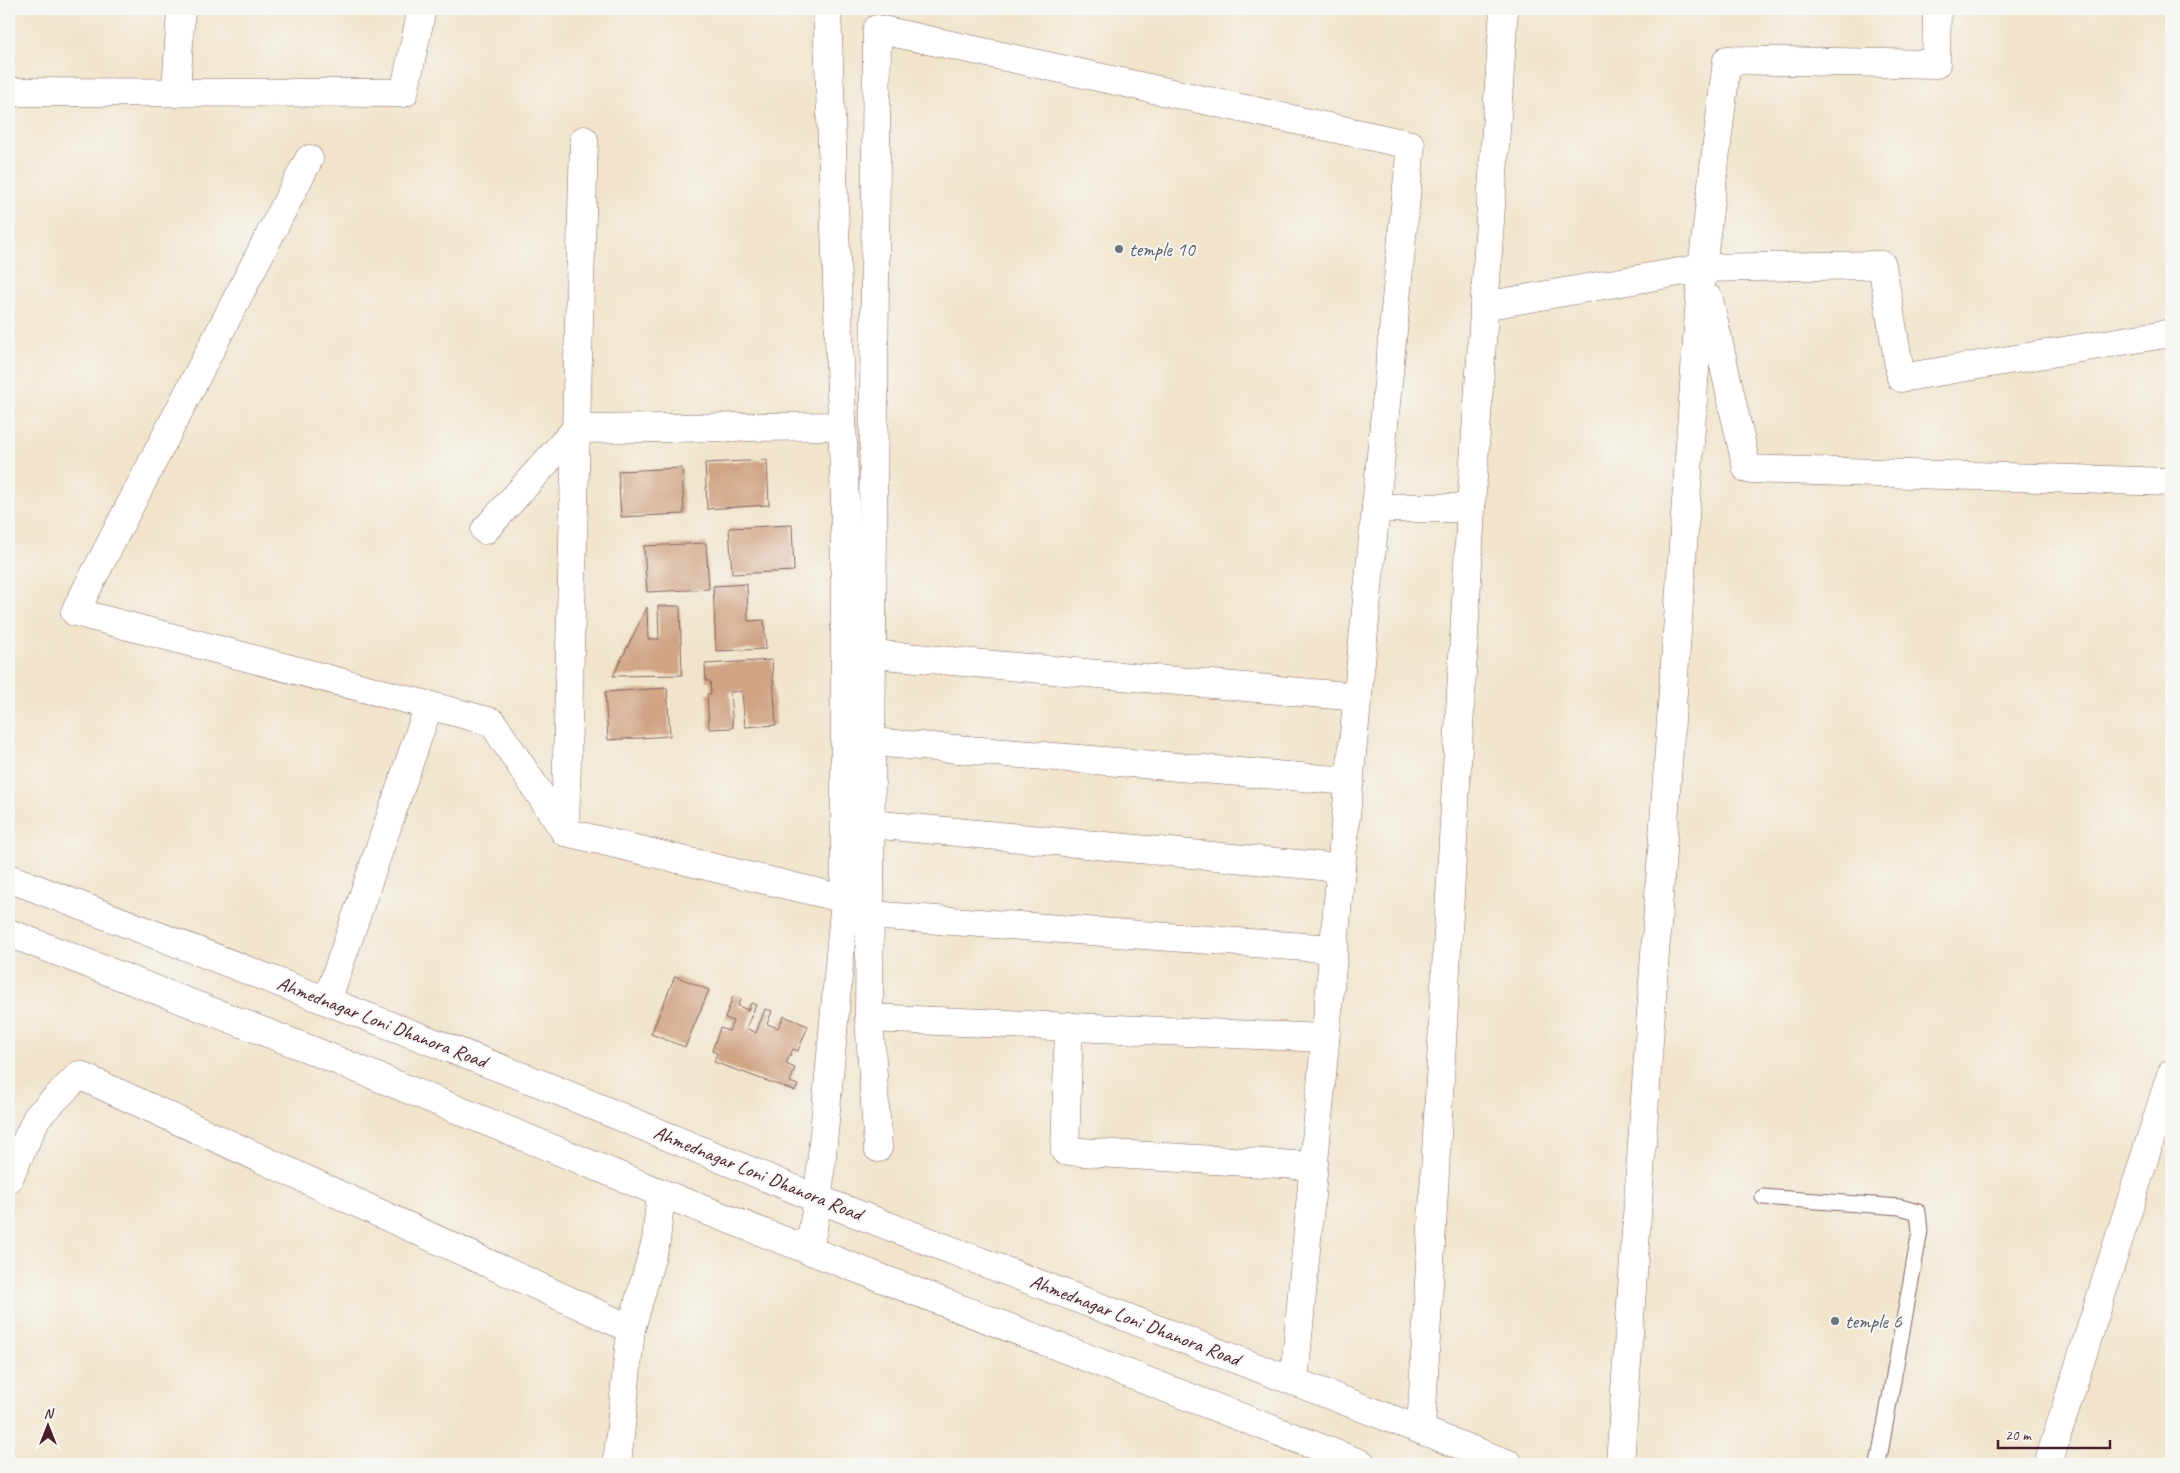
<svg xmlns="http://www.w3.org/2000/svg" width="2180" height="1473" font-family="Caveat,sans-serif">
	<rect width="100%" height="100%" fill="#f6f6f2"/>
	<filter id="ink" filterUnits="userSpaceOnUse"><feTurbulence type="fractalNoise" baseFrequency=".02" numOctaves="2"/><feDisplacementMap in="SourceGraphic" scale="10" xChannelSelector="R" yChannelSelector="G"/><feConvolveMatrix kernelMatrix="1 2 1 2 8 2 1 2 1" color-interpolation-filters="sRGB"/></filter>
	<filter id="wash" filterUnits="userSpaceOnUse"><feTurbulence type="fractalNoise" baseFrequency=".0096" numOctaves="4" result="noise"/><feDisplacementMap in="SourceGraphic" scale="20" xChannelSelector="R" yChannelSelector="G"/><feGaussianBlur stdDeviation="1.12" result="paint"/><feColorMatrix in="noise" values="0 0 0 0 0 0 0 0 0 0 0 0 0 0 0 0 0 1.4 0 .05"/><feComposite in="paint" operator="in"/></filter>
	<g filter="url(#wash)">
		<rect width="100%" height="100%" fill="#f1e4cb"/>
		<g id="blocks">
			<g fill="#d0a485">
				<path d="M767 460 769 505 707 509 705 463Z"/>
				<path d="M682 468 684 514 621 517 618 471Z"/>
				<path d="M792 525 794 571 732 574 729 528Z"/>
				<path d="M706 543 709 589 647 592 644 546Z"/>
				<path d="M747 584 748 621 764 620 766 649 716 651 713 586Z"/>
				<path d="M658 606H680L682 675 613 676 647 607 648 639H659Z"/>
				<path d="M772 660 776 725 745 727 742 691 730 692 733 728 709 729 707 694H711L710 681H706L705 664Z"/>
				<path d="M667 688 670 736 608 740 605 692Z"/>
				<path d="M675 976 709 990 685 1047 651 1034Z"/>
				<path d="M733 996 741 999 738 1006 748 1010 751 1003 756 1005 746 1028 756 1033 765 1009 772 1011 767 1024 778 1028 784 1016 808 1026 798 1051 793 1049 786 1064 795 1068 790 1082 798 1085 795 1091 714 1062 717 1053 712 1051 720 1028 729 1031 733 1021 725 1018Z"/>
			</g>
		</g>
	</g>
	<g filter="url(#ink)">
		<use href="#blocks" fill-opacity="0" stroke="#846463" stroke-width="1"/>
		<g fill="none" stroke-linecap="round" stroke-linejoin="round">
			<g stroke="#846463" stroke-width="17">
				<path id="service" d="M1763 1197 1900 1207 1918 1212 1920 1231 1878 1464"/>
			</g>
			<g stroke="#846463" stroke-width="29">
				<g id="minor">
					<path d="M1937 9 1936 64 1727 60 1702 268 1882 265 1901 378 2171 333"/>
					<path d="M9 92 404 93 422 9"/>
					<path d="M176 93 181 9"/>
					<path d="M584 140 565 832 845 899"/>
					<path d="M309 159 75 612 492 722 565 832"/>
					<path d="M1709 299 1747 469 2171 482"/>
					<path d="M1484 306 1702 268 1620 1464"/>
					<path d="M1376 508H1471"/>
					<path d="M485 530 576 429 842 426"/>
					<path d="M872 654 1358 697"/>
					<path d="M871 742 1350 781"/>
					<path d="M871 824 1341 868"/>
					<path d="M870 915 1333 949"/>
					<path d="M327 1001 429 705"/>
					<path d="M869 1018 1325 1038"/>
					<path d="M1069 1026 1065 1151 1313 1166"/>
					<path d="M878 1148 869 1018 877 29 1411 145 1341 868 1294 1381"/>
					<path d="M9 1178 37 1117 79 1075 631 1329"/>
					<path d="M1421 1430 1471 508 1504 9"/>
					<path d="M617 1464 631 1329 656 1241 661 1193"/>
					<path d="M2048 1464 2171 1074"/>
				</g>
			</g>
			<g stroke="#846463" stroke-width="29">
				<path id="tertiary" d="M809 1251 818 1199 845 899V501L827 9"/>
			</g>
			<g stroke="#846463" stroke-width="29">
				<g id="primary">
					<path d="M9 878 544 1085 818 1199 1509 1464"/>
					<path d="M9 933 314 1051 661 1193 1362 1464"/>
				</g>
			</g>
			<use href="#service" stroke="#fff" stroke-width="15"/>
			<use href="#minor" stroke="#fff" stroke-width="28"/>
			<use href="#tertiary" stroke="#fff" stroke-width="28"/>
			<use href="#primary" stroke="#fff" stroke-width="28"/>
		</g>
	</g>
	<g fill="#6b7280" stroke="#f6f6f2" stroke-width="2">
		<circle cx="1119" cy="249" r="5"/>
		<circle cx="1835" cy="1321" r="5"/>
	</g>
	<g text-anchor="middle" dominant-baseline="central" stroke-width="4" stroke-linejoin="round" paint-order="stroke">
		<g font-size="20" fill="#5b616d" stroke="#f6f6f2" text-anchor="start">
			<text x="1129" y="249">temple 10</text>
			<text x="1845" y="1321">temple 6</text>
		</g>
		<g font-size="20" fill="#4a1f2b" stroke="#f6f6f2">
			<text transform="translate(382 1022) rotate(21)">Ahmednagar Loni Dhanora Road</text>
			<text transform="translate(758 1173) rotate(22)">Ahmednagar Loni Dhanora Road</text>
			<text transform="translate(1135 1320) rotate(21)">Ahmednagar Loni Dhanora Road</text>
		</g>
	</g>
	<rect width="2180" height="1473" fill="none" stroke="#f6f6f2" stroke-width="30"/>
	<g transform="translate(48 1426)" stroke="#f6f6f2" stroke-width="4" paint-order="stroke">
	<path d="M0-4L9 19L0 12L-9 19Z" fill="#4a1f2b"/>
	<text y="-8" font-size="14" font-weight="bold" text-anchor="middle" fill="#4a1f2b">N</text>
	</g>
	<path d="M1998 1440v8h112v-8" fill="none" stroke="#4a1f2b" stroke-width="2.5"/>
	<text x="2005" y="1440" font-size="15" fill="#4a1f2b" stroke="#f6f6f2" stroke-width="4" paint-order="stroke">20 m</text>
</svg>
